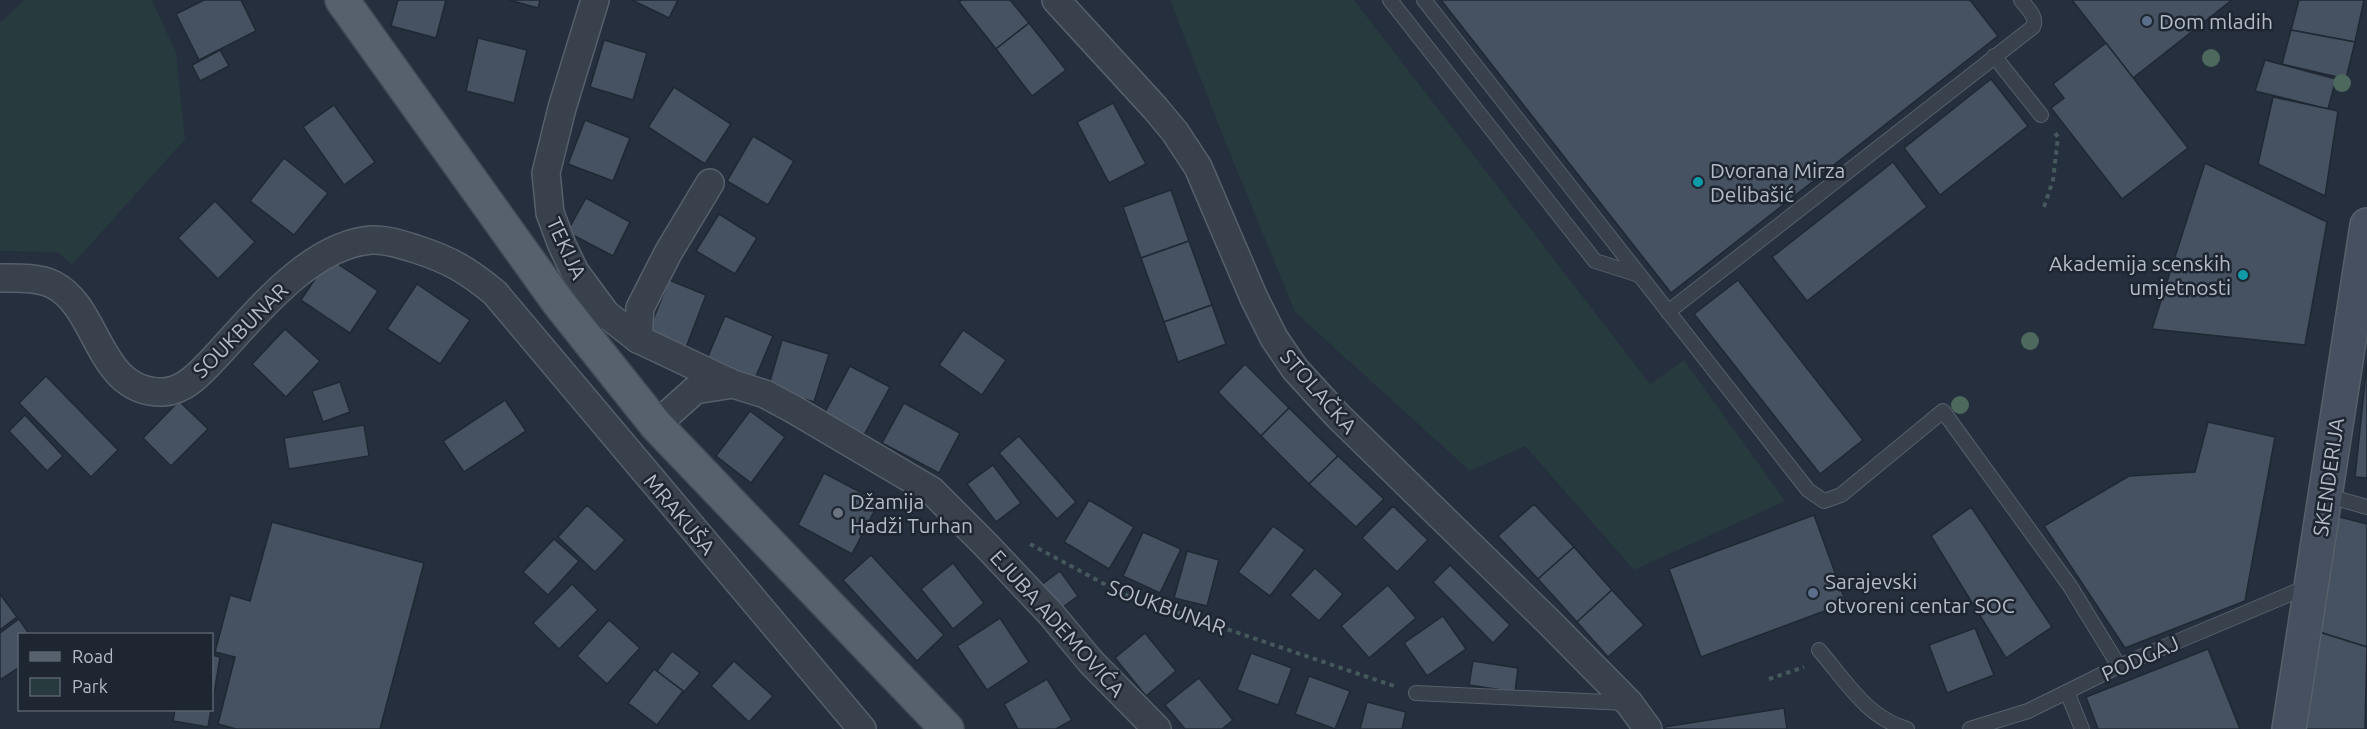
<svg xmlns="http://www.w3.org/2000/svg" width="2367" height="729" font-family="Ubuntu,sans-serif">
	<rect width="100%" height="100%" fill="#252f3d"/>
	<g fill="#273b3e">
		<path d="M24 0H152L176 53 185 139 72 265 58 252 0 251V23Z"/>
		<path d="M1170 0H1354L1650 384 1684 360 1785 501 1634 570 1525 446 1470 471 1295 312 1225 141Z"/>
	</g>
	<g fill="#465161" stroke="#202834" stroke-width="1.5">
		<path d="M204 0H241L256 31 199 60 176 14Z"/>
		<path d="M398 0H446L436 38 391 26Z"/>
		<path d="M509 0H540L538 8Z"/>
		<path d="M632 0H678L669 18Z"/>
		<path d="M962 0H1010L1029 23 996 49 959 2Z"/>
		<path d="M1441 0H1970L1998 36 1671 293Z"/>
		<path d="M2072 0H2232L2133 78Z"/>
		<path d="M2299 0H2364L2355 42 2291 30Z"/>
		<path d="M1029 23 1066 70 1032 96 996 49Z"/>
		<path d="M2291 30 2355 42 2346 79 2282 64Z"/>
		<path d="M478 38 527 50 514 103 466 91Z"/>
		<path d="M604 40 647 53 633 100 590 87Z"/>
		<path d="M2106 43 2188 148 2122 199 2051 108 2064 98 2053 84Z"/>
		<path d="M220 50 229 66 200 81 192 65Z"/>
		<path d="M2265 60 2336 79 2328 109 2255 91Z"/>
		<path d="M1991 79 2028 126 1940 195 1904 148Z"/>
		<path d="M674 87 731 124 705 164 648 127Z"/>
		<path d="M2273 97 2338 111 2325 196 2258 164Z"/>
		<path d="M1113 103 1146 164 1109 183 1077 122Z"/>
		<path d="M334 105 375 162 344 185 303 127Z"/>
		<path d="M585 120 630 138 613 181 568 164Z"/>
		<path d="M753 136 794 161 768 205 727 181Z"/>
		<path d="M284 158 328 193 294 235 250 201Z"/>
		<path d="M1893 162 1927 207 1807 301 1772 257Z"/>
		<path d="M2205 163 2327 222 2305 345 2152 329Z"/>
		<path d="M1171 190 1189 241 1141 258 1123 207Z"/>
		<path d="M586 198 630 222 613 256 567 232Z"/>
		<path d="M215 201 255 242 218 279 178 238Z"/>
		<path d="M719 214 757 238 735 274 696 251Z"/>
		<path d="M1189 241 1212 305 1164 322 1141 258Z"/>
		<path d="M329 258 378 291 350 333 301 300Z"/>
		<path d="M669 280 706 295 685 350 647 335Z"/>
		<path d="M1738 280 1863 440 1820 474 1694 314Z"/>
		<path d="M417 284 470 320 440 364 387 329Z"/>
		<path d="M1212 305 1226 344 1178 362 1164 322Z"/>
		<path d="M725 316 773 336 754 381 706 361Z"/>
		<path d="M285 329 320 361 286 397 252 364Z"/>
		<path d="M963 330 1006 360 982 395 939 365Z"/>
		<path d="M782 340 829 354 814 402 768 388Z"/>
		<path d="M2367 363V478L2355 477Z"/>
		<path d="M1245 364 1289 408 1261 436 1218 392Z"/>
		<path d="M850 366 890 387 864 435 824 414Z"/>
		<path d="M46 376 118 450 91 477 19 403Z"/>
		<path d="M340 382 350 412 323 422 312 391Z"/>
		<path d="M505 400 526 431 464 472 443 441Z"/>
		<path d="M179 401 208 429 171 466 143 438Z"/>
		<path d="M904 403 960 433 939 473 882 443Z"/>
		<path d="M1289 408 1338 456 1309 484 1261 436Z"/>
		<path d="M750 411 785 437 751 483 716 456Z"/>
		<path d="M25 415 63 456 47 471 9 431Z"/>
		<path d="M2208 422 2275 437 2245 601 2125 648 2044 526 2129 476 2195 472Z"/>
		<path d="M364 425 369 456 289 469 284 438Z"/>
		<path d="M1019 436 1076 502 1057 519 999 453Z"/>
		<path d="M1338 456 1384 499 1356 527 1309 484Z"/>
		<path d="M993 465 1021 503 996 522 967 484Z"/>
		<path d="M824 473 879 502 852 554 798 525Z"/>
		<path d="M1089 500 1134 527 1109 569 1064 542Z"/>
		<path d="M1534 504 1574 547 1538 579 1498 536Z"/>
		<path d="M587 505 625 540 595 572 558 537Z"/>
		<path d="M1393 506 1428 540 1397 572 1362 538Z"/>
		<path d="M1971 507 2052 627 2006 658 1931 536Z"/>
		<path d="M1814 515 1846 603 1701 657 1669 569Z"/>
		<path d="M2336 516 2367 524V647L2316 631Z"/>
		<path d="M272 522 424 563 380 729H236L218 724 235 657 215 652 230 595 250 601Z"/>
		<path d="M1273 526 1305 550 1270 596 1238 572Z"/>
		<path d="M1143 532 1181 549 1160 593 1123 576Z"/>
		<path d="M554 539 579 561 548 595 523 572Z"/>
		<path d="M1574 547 1612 590 1577 622 1538 579Z"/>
		<path d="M1187 551 1219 560 1207 606 1174 598Z"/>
		<path d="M871 555 944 635 917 661 843 580Z"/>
		<path d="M953 563 984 603 953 629 921 589Z"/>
		<path d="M1450 565 1510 625 1493 643 1433 582Z"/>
		<path d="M1315 568 1343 594 1319 621 1290 595Z"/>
		<path d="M1060 571 1078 596 1059 610 1041 585Z"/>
		<path d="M572 584 598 610 559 649 533 623Z"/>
		<path d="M1388 585 1416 618 1369 658 1341 626Z"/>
		<path d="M1612 590 1644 625 1608 657 1577 622Z"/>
		<path d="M0 594 17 617 0 630Z"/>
		<path d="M1443 616 1466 649 1427 676 1404 643Z"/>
		<path d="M1000 618 1029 662 987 690 957 646Z"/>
		<path d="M19 619 29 634H20V667L0 680V633Z"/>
		<path d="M609 620 640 648 607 684 577 656Z"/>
		<path d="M1975 628 1994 675 1947 693 1929 645Z"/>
		<path d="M2316 631 2367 647 2365 729H2301Z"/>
		<path d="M1145 633 1176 671 1146 696 1115 658Z"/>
		<path d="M2208 649 2240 729H2098L2086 697Z"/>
		<path d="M672 651 700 673 684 692 657 671Z"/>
		<path d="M1251 653 1292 668 1278 705 1237 690Z"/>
		<path d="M212 655 220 657 212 706Z"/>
		<path d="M734 661 773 696 749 722 711 686Z"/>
		<path d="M1473 661 1518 668 1515 692 1469 685Z"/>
		<path d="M654 669 683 691 657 725 628 703Z"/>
		<path d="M1309 676 1350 691 1335 729 1295 714Z"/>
		<path d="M1199 678 1233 720 1222 729H1185L1165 705Z"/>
		<path d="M1047 679 1072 720 1056 729H1018L1004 704Z"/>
		<path d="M1367 702 1406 712 1402 729H1360Z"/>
		<path d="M1784 708 1787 729H1665L1664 727Z"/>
		<path d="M175 710H211L208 727 173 721Z"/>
	</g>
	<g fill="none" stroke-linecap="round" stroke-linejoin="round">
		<g stroke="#575f6b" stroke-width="16">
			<g id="service">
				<path d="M1390 0 1595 261 1639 275"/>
				<path d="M1424 0 1808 490 1824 501 1841 495 1943 411 2070 586 2119 666"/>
				<path d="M1994 56 2041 115"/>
				<path d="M1668 312 2033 27C2038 17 2027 8 2021 0"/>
				<path d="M2325 495 2367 507"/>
				<path d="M1819 650C1846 681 1866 717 1907 729"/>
				<path d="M2067 692 2082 729"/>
				<path d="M1416 693 1627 703"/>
				<path d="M1970 729 2028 711 2119 666 2309 586"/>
			</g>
		</g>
		<g stroke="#575f6b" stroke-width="30">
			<g id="minor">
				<path d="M595 0 562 108 546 173 550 213 562 245 575 272 606 314 638 339 733 384"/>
				<path d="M1056 0 1155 108 1175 132 1198 167 1254 298 1274 338 1295 369 1338 416 1551 624 1629 703 1648 729"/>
				<path d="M0 278C17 278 39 277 54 285 100 309 97 393 163 392 187 391 206 367 221 351 259 310 312 244 372 240 386 239 403 245 416 249 450 260 467 270 495 293L862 729"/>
				<path d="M638 339 640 308 668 253 710 183"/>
				<path d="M656 425 695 390 733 384 765 394 793 409 932 491 986 545 1051 614 1091 662 1157 729"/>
			</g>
		</g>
		<g stroke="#575f6b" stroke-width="36">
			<path id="secondary" d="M2289 729 2367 225"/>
		</g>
		<g stroke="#424a56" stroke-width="36">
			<path id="primary" d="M342 0 558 302 656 425 947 729"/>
		</g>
		<g stroke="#45585b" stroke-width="4" stroke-dasharray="4.5 4.5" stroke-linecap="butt">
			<path d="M2044 207 2053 180 2058 137 2055 133"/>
			<path d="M1030 544 1121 593 1394 686"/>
			<path d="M1769 679 1804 667"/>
		</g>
		<use href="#service" stroke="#39414d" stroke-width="14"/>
		<use href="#minor" stroke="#39414d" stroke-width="27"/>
		<use href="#secondary" stroke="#475060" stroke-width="33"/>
		<use href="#primary" stroke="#57606d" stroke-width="33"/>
	</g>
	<g fill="#4d695d">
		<circle cx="2211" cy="58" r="9"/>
		<circle cx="2342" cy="83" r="9"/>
		<circle cx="2030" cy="341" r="9"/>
		<circle cx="1960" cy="405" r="9"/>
	</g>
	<g fill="#5c6f8a" stroke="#1e2632" stroke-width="2">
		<circle cx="2147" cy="21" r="6"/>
		<circle cx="1813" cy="593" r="6"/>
	</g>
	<g fill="#0f9aa8" stroke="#1e2632" stroke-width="2">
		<circle cx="1698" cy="182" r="6"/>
		<circle cx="2243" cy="275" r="6"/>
	</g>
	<circle fill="#6b7280" stroke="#1e2632" stroke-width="2" cx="838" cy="513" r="6"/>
	<g text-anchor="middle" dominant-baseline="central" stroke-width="5" stroke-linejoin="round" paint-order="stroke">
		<g font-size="21" fill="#b5bcc8" stroke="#1e2632" text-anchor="start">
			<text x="2159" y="21">Dom mladih</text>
			<text x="1710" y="170">Dvorana Mirza<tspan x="1710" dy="24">Delibašić</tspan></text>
			<text x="2231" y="263" text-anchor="end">Akademija scenskih<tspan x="2231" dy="24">umjetnosti</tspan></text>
			<text x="850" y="501">Džamija<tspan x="850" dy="24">Hadži Turhan</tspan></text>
			<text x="1825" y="581">Sarajevski<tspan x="1825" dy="24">otvoreni centar SOC</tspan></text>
		</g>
		<g font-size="21" fill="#b5bcc8" stroke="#1e2632">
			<text transform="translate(567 248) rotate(65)">TEKIJA</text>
			<text transform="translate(240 330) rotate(-45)">SOUKBUNAR</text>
			<text transform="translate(1319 391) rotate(49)">STOLAČKA</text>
			<text transform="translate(2328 477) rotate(-82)">SKENDERIJA</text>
			<text transform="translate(680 514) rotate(50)">MRAKUŠA</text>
			<text transform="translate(1167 607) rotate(20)">SOUKBUNAR</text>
			<text transform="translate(1058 623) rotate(48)">EJUBA ADEMOVIĆA</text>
			<text transform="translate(2140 658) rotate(-24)">PODGAJ</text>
		</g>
	</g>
	<rect x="18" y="633" width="195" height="78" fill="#1e2632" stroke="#5a626e" stroke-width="1.5"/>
	<rect x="30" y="652" width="30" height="9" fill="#57606d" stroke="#5a626e" stroke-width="1.5"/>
	<text x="72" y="663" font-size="18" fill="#b5bcc8">Road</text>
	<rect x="30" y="678" width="30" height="18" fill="#273b3e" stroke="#5a626e" stroke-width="1.5"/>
	<text x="72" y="693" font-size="18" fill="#b5bcc8">Park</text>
</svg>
